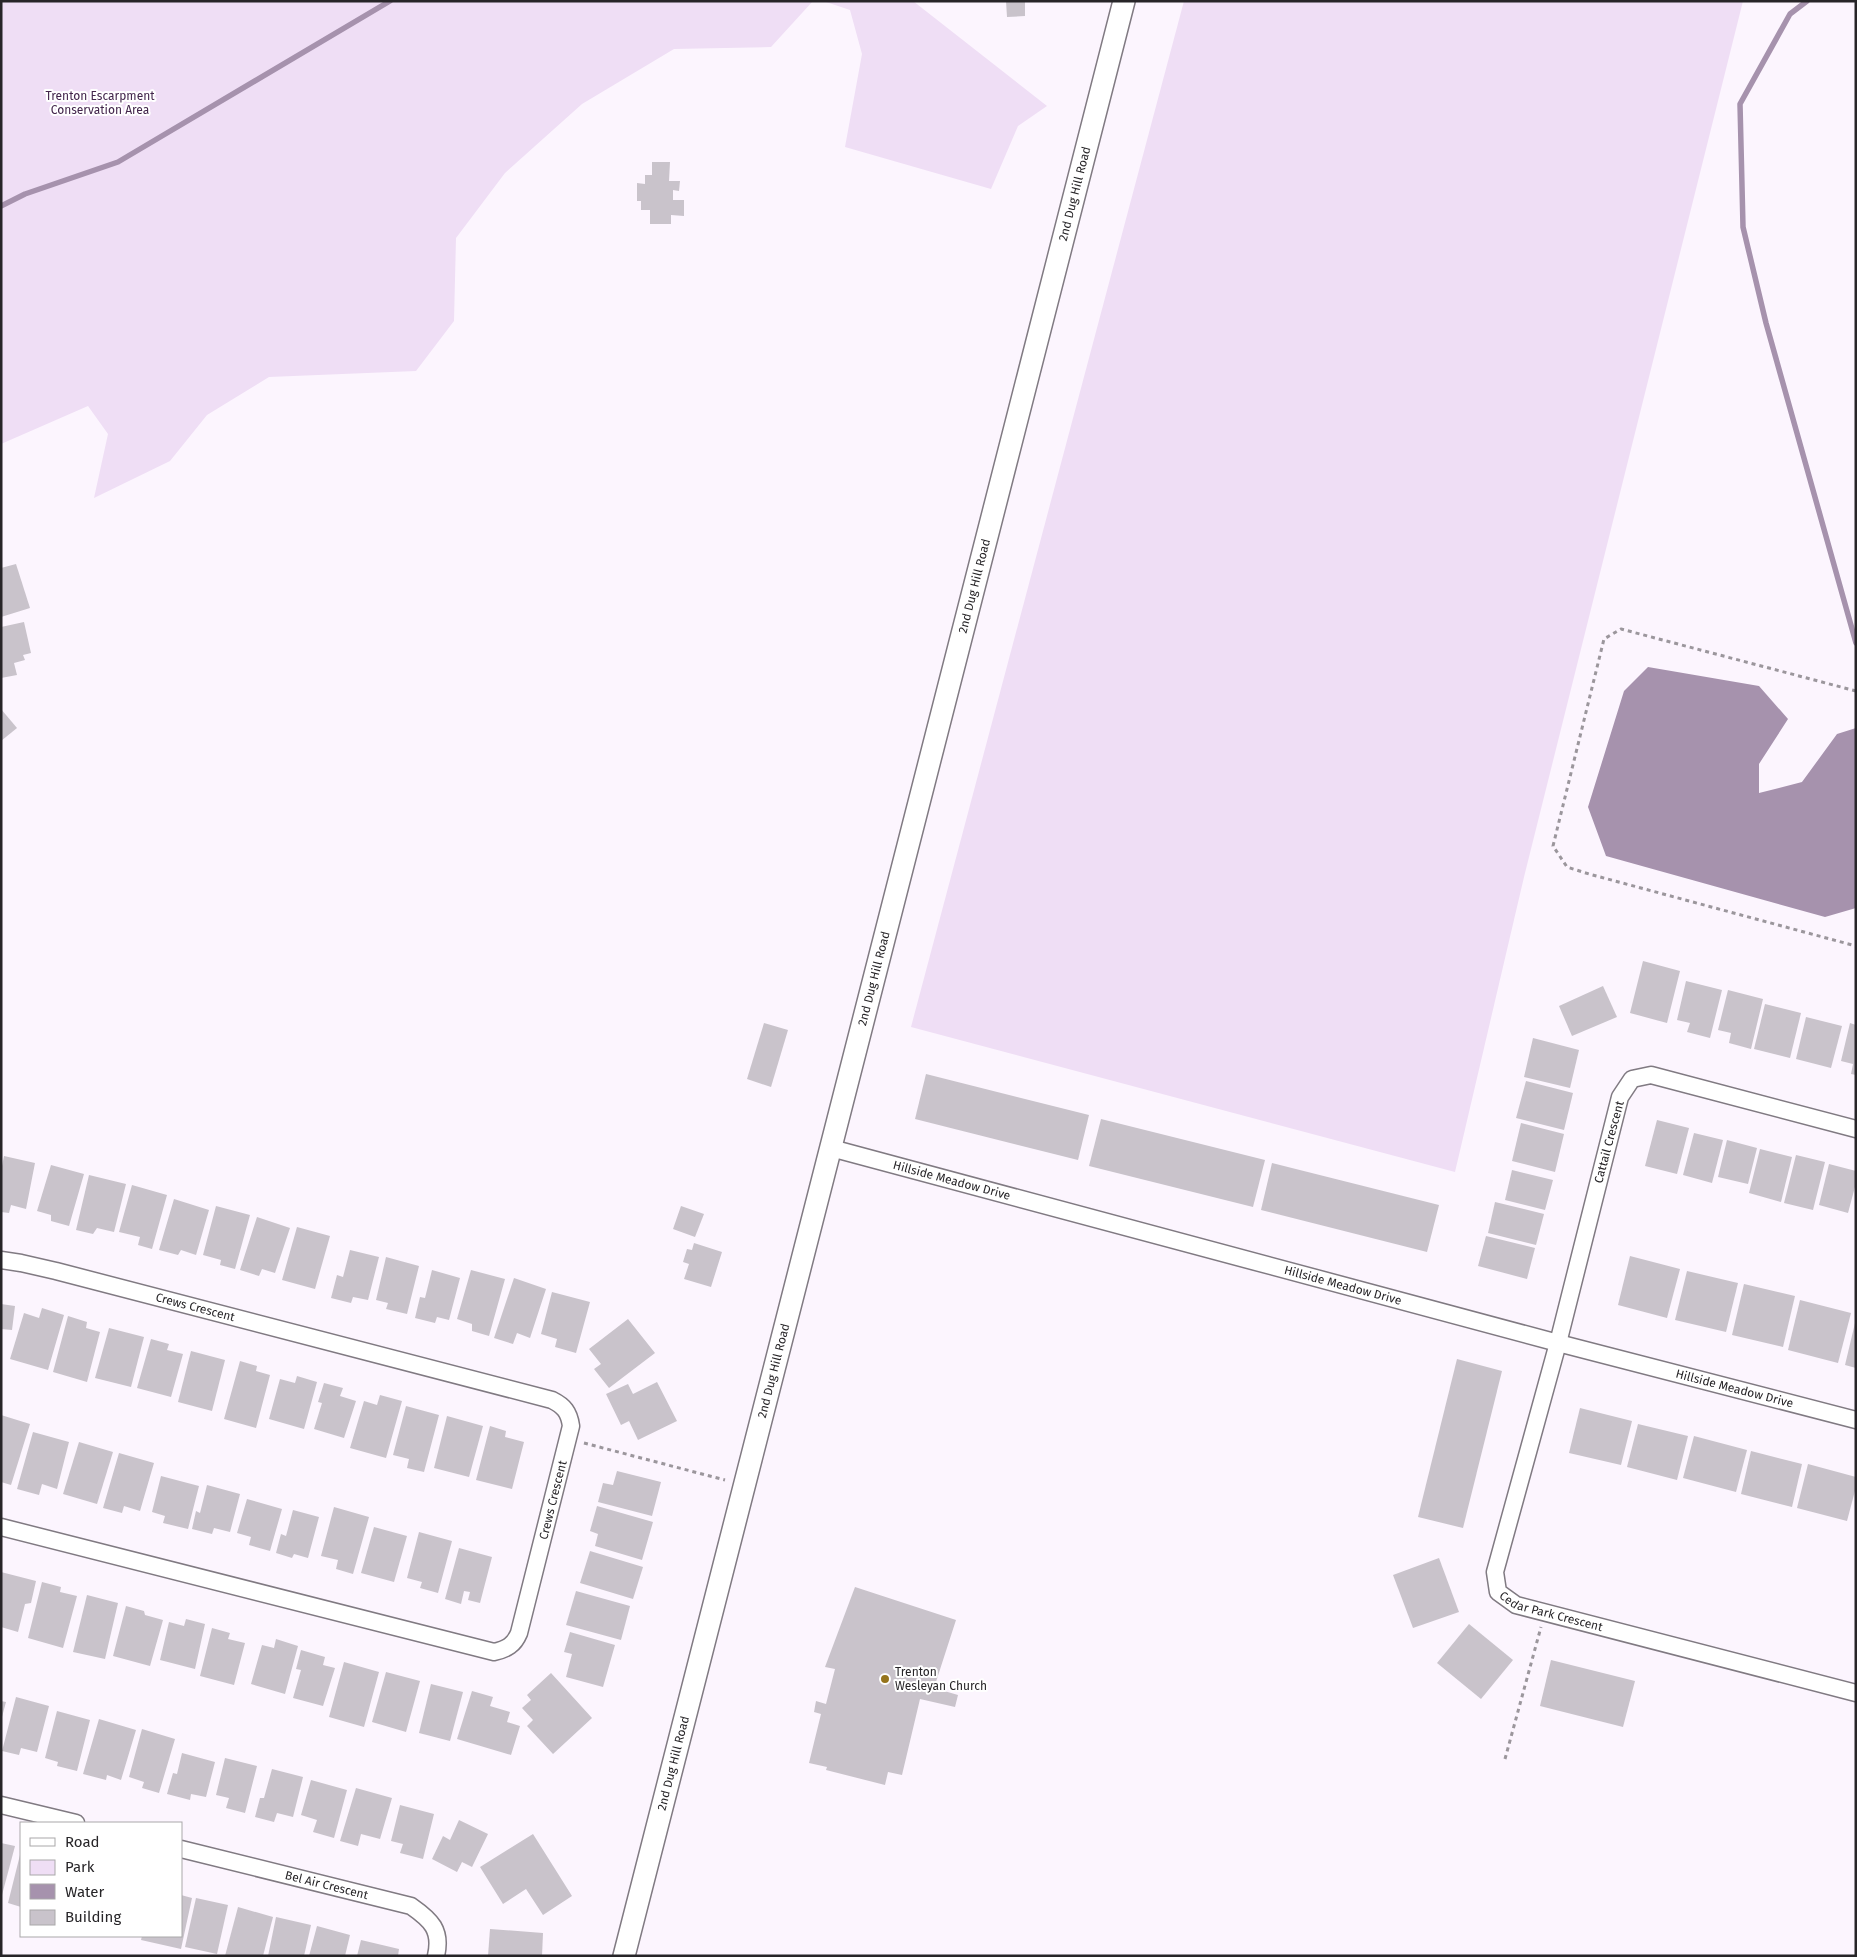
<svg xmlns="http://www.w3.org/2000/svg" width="1857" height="1957" font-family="'Fira Sans',sans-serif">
	<rect width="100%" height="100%" fill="#fcf5fe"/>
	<g fill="#efdef5">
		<path d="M1 1H813L771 47 674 49 582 104 505 173 456 238 454 321 416 371 269 377 207 415 170 461 94 498 108 434 88 406 1 444Z"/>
		<path d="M823 1H913L1047 106 1018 126 991 189 845 147 862 54 850 10Z"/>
		<path d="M1184 1H1743L1524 877 1455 1172 911 1027Z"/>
	</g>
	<path fill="#a692ad" d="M1648 667 1759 686 1788 719 1759 764V793L1802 782 1837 734 1856 728V908L1825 917 1606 856 1588 807 1624 691Z"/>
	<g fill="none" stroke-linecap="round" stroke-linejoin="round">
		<g stroke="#a692ad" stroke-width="5.5">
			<path d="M1807 1 1790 14 1740 104 1743 227 1766 323 1856 643"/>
			<path d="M1 206 25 194 118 162 390 1"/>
		</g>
	</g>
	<g fill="#c9c3cb">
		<path d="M1006 1H1025V16L1007 17Z"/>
		<path d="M652 162H670L669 181H680L679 191 673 190V200H684V216L671 215V224H650V210H641V201H637V183L645 184V175H652Z"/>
		<path d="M16 564 30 608 1 617V568Z"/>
		<path d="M24 622 31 653 23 655 25 660 14 663 17 675 1 678V627Z"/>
		<path d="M1 709 17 728 1 741Z"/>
		<path d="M1643 961 1680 971 1667 1023 1630 1013Z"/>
		<path d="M1686 981 1722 990 1710 1038 1687 1032 1690 1023 1677 1020Z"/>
		<path d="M1603 986 1617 1017 1572 1036 1559 1006Z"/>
		<path d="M1728 990 1763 999 1751 1049 1729 1043 1731 1033 1718 1030Z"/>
		<path d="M1765 1004 1801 1013 1790 1058 1754 1049Z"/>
		<path d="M1806 1017 1842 1026 1831 1068 1796 1059Z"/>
		<path d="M764 1023 788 1030 771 1087 747 1079Z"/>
		<path d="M1850 1023 1856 1025V1075L1851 1074 1853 1064 1841 1061Z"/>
		<path d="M1533 1038 1579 1050 1570 1088 1524 1077Z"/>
		<path d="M926 1074 1089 1115 1078 1160 915 1119Z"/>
		<path d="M1526 1081 1573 1093 1564 1130 1516 1118Z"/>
		<path d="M1101 1119 1265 1160 1253 1207 1089 1166Z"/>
		<path d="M1657 1120 1689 1128 1677 1174 1645 1166Z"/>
		<path d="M1521 1123 1564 1134 1555 1172 1512 1161Z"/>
		<path d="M1694 1133 1723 1140 1712 1183 1683 1175Z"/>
		<path d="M1727 1140 1757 1148 1748 1184 1718 1177Z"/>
		<path d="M1760 1149 1792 1157 1781 1202 1749 1193Z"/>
		<path d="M1796 1155 1825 1162 1813 1210 1784 1203Z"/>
		<path d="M4 1156 35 1163 26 1209 11 1205 9 1213 1 1212V1171Z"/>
		<path d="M1272 1163 1439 1205 1427 1252 1261 1210Z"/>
		<path d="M1829 1164 1856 1171V1183L1848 1213 1819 1205Z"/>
		<path d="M51 1165 84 1174 69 1226 51 1221V1215L37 1211Z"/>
		<path d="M1512 1170 1553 1180 1545 1210 1505 1200Z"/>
		<path d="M89 1175 126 1184 114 1232 97 1228 93 1234 76 1230Z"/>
		<path d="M132 1185 167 1195 152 1249 138 1245 140 1237 119 1232Z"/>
		<path d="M174 1199 209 1210 196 1255 181 1250 178 1255 159 1250Z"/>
		<path d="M1495 1202 1544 1214 1536 1245 1488 1233Z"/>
		<path d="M216 1206 250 1215 235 1269 220 1265 221 1260 203 1255Z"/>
		<path d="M681 1206 704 1214 695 1237 673 1229Z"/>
		<path d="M257 1217 290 1228 275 1273 262 1269 259 1276 240 1270Z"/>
		<path d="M297 1227 330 1236 315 1289 282 1280Z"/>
		<path d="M1486 1236 1535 1248 1527 1279 1478 1266Z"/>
		<path d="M694 1243 722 1252 711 1287 684 1279 689 1264 683 1262 687 1249 692 1250Z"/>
		<path d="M350 1250 379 1257 368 1300 353 1297 351 1303 331 1298 337 1275 343 1277Z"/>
		<path d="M1630 1256 1680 1269 1667 1318 1618 1305Z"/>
		<path d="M386 1257 419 1266 407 1314 386 1309 388 1303 376 1300Z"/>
		<path d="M432 1270 460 1278 449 1320 437 1317 435 1323 415 1318 420 1297 425 1298Z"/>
		<path d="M471 1270 505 1279 489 1336 472 1331V1324L457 1319Z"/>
		<path d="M1687 1271 1738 1283 1726 1332 1675 1320Z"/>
		<path d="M514 1278 546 1289 530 1338 517 1333 513 1344 494 1338Z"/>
		<path d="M1744 1284 1795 1296 1783 1347 1732 1335Z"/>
		<path d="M552 1292 590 1302 576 1353 555 1347 557 1339 541 1334Z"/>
		<path d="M1800 1300 1851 1313 1838 1363 1788 1350Z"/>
		<path d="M1 1304 15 1306 12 1330 1 1329Z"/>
		<path d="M42 1308 64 1315 48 1370 10 1359 24 1313 39 1318Z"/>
		<path d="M68 1316 87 1322 86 1328 100 1332 87 1382 53 1372Z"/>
		<path d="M628 1319 655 1353 609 1388 594 1369 601 1364 589 1349Z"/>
		<path d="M1855 1323H1856V1368L1845 1365Z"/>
		<path d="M109 1328 144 1337 131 1387 95 1378Z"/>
		<path d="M151 1339 169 1344 167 1350 183 1354 171 1397 137 1388Z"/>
		<path d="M191 1351 225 1360 212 1411 178 1402Z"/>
		<path d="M1457 1359 1502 1371 1463 1528 1418 1517Z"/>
		<path d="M240 1361 257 1366 256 1371 270 1375 256 1428 224 1419Z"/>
		<path d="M297 1376 317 1382 304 1429 269 1419 280 1379 295 1383Z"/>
		<path d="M657 1382 677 1421 638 1440 629 1421 621 1425 606 1394 628 1384 633 1394Z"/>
		<path d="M324 1383 343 1388 340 1396 356 1401 344 1438 314 1429 322 1403 318 1402Z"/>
		<path d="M380 1395 402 1401 386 1458 350 1448 364 1401 377 1405Z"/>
		<path d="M406 1406 439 1415 424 1472 407 1468 409 1459 393 1455Z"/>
		<path d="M1580 1408 1632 1421 1621 1465 1569 1453Z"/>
		<path d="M1 1415 30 1424 11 1485 1 1482Z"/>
		<path d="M447 1416 483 1426 469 1477 434 1468Z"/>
		<path d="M1638 1424 1688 1436 1677 1480 1627 1467Z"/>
		<path d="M490 1426 506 1431 505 1437 524 1442 512 1489 476 1480Z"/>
		<path d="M33 1432 69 1442 57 1489 42 1484 39 1495 17 1489Z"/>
		<path d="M1694 1436 1747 1450 1736 1492 1683 1478Z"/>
		<path d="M79 1442 113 1452 97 1504 63 1494Z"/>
		<path d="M1751 1451 1802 1464 1792 1507 1741 1494Z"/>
		<path d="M119 1453 154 1463 140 1511 124 1506 122 1513 103 1508Z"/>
		<path d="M1808 1464 1856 1477V1487L1847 1521 1797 1508Z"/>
		<path d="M617 1471 661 1482 652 1516 598 1502 603 1483 613 1485Z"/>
		<path d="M161 1476 199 1486 188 1529 163 1523 165 1516 152 1512Z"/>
		<path d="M207 1485 240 1494 230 1532 214 1528 212 1534 192 1529 196 1511 200 1513Z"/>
		<path d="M247 1499 282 1509 270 1551 249 1545 251 1537 237 1533Z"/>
		<path d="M597 1506 653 1522 642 1560 595 1546 598 1534 590 1531Z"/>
		<path d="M334 1507 369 1517 353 1574 336 1569 338 1560 321 1556Z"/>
		<path d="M293 1510 319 1517 308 1558 294 1554 292 1558 276 1553 281 1534 286 1536Z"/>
		<path d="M374 1527 407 1536 394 1582 361 1573Z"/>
		<path d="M419 1532 452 1541 438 1593 420 1588 422 1582 407 1578Z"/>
		<path d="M459 1548 492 1557 480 1603 468 1600 470 1592 464 1591 461 1604 445 1599Z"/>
		<path d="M590 1551 643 1567 633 1599 580 1583Z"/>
		<path d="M1439 1558 1459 1612 1413 1628 1393 1575Z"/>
		<path d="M1 1572 36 1581 31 1603 25 1604 18 1632 1 1627Z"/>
		<path d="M42 1582 61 1587 60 1592 77 1596 63 1648 28 1638Z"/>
		<path d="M855 1587 956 1620 934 1688 958 1695 955 1707 920 1699 902 1775 888 1772 885 1785 826 1770 827 1767 809 1763 821 1714 814 1712 816 1701 826 1704 835 1669 825 1667Z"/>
		<path d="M576 1591 630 1606 621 1640 566 1625Z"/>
		<path d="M87 1595 118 1603 105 1659 73 1652Z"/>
		<path d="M126 1606 144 1611 145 1615 163 1620 150 1666 113 1656Z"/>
		<path d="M186 1619 205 1624 195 1669 160 1660 169 1622 184 1626Z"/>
		<path d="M1469 1624 1513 1660 1481 1699 1437 1663Z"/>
		<path d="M212 1628 230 1633 228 1639 245 1643 234 1685 200 1676Z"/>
		<path d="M570 1632 615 1645 603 1687 566 1677 572 1654 564 1652Z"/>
		<path d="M276 1639 298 1646 285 1694 251 1684 262 1645 274 1648Z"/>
		<path d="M301 1650 325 1657 323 1665 335 1668 323 1706 293 1698 301 1670 296 1669Z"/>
		<path d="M1551 1660 1635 1681 1623 1727 1540 1706Z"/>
		<path d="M344 1662 379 1672 364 1727 329 1717Z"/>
		<path d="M386 1672 420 1681 406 1732 372 1722Z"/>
		<path d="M551 1673 592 1718 553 1754 527 1726 533 1720 522 1708 531 1700 527 1695Z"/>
		<path d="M431 1684 463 1692 450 1741 419 1733Z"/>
		<path d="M472 1691 493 1697 490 1706 510 1712 507 1722 520 1726 511 1755 457 1739Z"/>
		<path d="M16 1697 49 1706 37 1752 21 1748 19 1755 2 1751Z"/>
		<path d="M1 1701 6 1702 2 1717H1Z"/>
		<path d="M57 1711 90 1720 77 1771 57 1766 58 1762 45 1758Z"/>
		<path d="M99 1719 136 1730 121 1780 107 1775 106 1780 83 1774Z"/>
		<path d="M142 1729 175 1739 159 1793 142 1788 144 1782 129 1777Z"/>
		<path d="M182 1753 215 1762 206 1797 191 1794 190 1800 167 1794 173 1773 177 1774Z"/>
		<path d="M225 1758 257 1766 245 1813 226 1808 229 1798 216 1795Z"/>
		<path d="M272 1769 303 1777 293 1817 277 1813 274 1822 255 1817 260 1798H264Z"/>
		<path d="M311 1780 347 1790 334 1838 313 1832 317 1820 301 1815Z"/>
		<path d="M356 1788 392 1798 380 1839 361 1834 358 1846 340 1841Z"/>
		<path d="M400 1805 434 1814 423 1859 400 1853 403 1844 391 1841Z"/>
		<path d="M459 1820 488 1834 472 1867 462 1862 457 1872 432 1859 443 1836 450 1840Z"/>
		<path d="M533 1834 572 1896 543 1915 526 1889 503 1904 480 1867Z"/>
		<path d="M1 1843 15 1846 2 1895H1Z"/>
		<path d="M21 1851V1907L8 1903Z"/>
		<path d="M181 1895 192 1898 181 1949 141 1940 142 1936H181Z"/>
		<path d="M196 1898 228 1905 217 1954 185 1947Z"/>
		<path d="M238 1907 273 1917 263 1956H225Z"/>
		<path d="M276 1917 311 1925 304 1956H268Z"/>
		<path d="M317 1926 350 1935 345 1956H309Z"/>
		<path d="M490 1929 543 1933 542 1956H488Z"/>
		<path d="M361 1940 399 1949 398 1956H357Z"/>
	</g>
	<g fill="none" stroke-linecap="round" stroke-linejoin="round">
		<g stroke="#807a82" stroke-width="19">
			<g id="minor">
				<path id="s1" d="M1856 1129 1651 1075 1632 1079 1620 1097 1558 1343 1495 1572 1498 1592 1516 1605 1856 1693"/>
				<path id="s2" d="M831 1148 1558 1343 1856 1420"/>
				<path id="s3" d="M1 1260 21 1263 56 1271 552 1400C564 1406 569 1412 571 1426L519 1633C514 1645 507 1649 494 1652L1 1527"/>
				<path d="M1 1805 76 1823"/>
				<path id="s4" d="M181 1849 411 1906C431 1920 442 1930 436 1956"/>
			</g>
		</g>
		<g stroke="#807a82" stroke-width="24">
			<g id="tertiary">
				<path id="s5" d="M624 1956 1124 1"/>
			</g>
		</g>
		<g stroke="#9b969c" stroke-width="3" stroke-dasharray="4 4" stroke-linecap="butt">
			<path d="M1856 691 1621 629 1604 639 1553 846 1567 867 1589 874 1856 946"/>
			<path d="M584 1443 725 1480"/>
			<path d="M1505 1759 1541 1627"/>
		</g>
		<use href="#minor" stroke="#fff" stroke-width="16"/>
		<use href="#tertiary" stroke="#fff" stroke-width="21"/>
	</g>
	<circle fill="#95741c" stroke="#fff" stroke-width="2" cx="885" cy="1679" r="5"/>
	<g text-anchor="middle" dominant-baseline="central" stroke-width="4" stroke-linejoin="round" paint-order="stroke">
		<g font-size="12" fill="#42254b" stroke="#fff">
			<text x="100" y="96">Trenton Escarpment<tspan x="100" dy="14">Conservation Area</tspan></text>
		</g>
		<g font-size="12" fill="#272528" stroke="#fff">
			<text stroke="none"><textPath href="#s5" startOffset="1819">2nd Dug Hill Road</textPath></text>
			<text stroke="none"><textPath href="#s5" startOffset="1414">2nd Dug Hill Road</textPath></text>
			<text stroke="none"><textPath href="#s5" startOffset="1009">2nd Dug Hill Road</textPath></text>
			<text transform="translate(1609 1142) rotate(-75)">Cattail Crescent</text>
			<text stroke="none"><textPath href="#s2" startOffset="125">Hillside Meadow Drive</textPath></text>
			<text stroke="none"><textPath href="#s2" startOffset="530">Hillside Meadow Drive</textPath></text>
			<text stroke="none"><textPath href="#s3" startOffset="200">Crews Crescent</textPath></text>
			<text stroke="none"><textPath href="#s5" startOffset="604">2nd Dug Hill Road</textPath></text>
			<text stroke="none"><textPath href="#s2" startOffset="935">Hillside Meadow Drive</textPath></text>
			<text transform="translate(553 1500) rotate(-76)">Crews Crescent</text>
			<text stroke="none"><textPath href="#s1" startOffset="822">Cedar Park Crescent</textPath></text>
			<text stroke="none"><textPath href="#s5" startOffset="199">2nd Dug Hill Road</textPath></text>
			<text stroke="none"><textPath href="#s4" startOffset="150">Bel Air Crescent</textPath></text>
		</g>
		<g font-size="12" fill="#272528" stroke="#fff" text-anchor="start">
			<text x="895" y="1672">Trenton<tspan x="895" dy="14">Wesleyan Church</tspan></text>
		</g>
	</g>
	<rect width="1857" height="1957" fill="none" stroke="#272528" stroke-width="5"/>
	<rect x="20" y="1822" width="162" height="115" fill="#ffffff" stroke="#a9a8a9"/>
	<rect x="30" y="1838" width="25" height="8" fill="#ffffff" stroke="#a9a8a9"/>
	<text x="65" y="1847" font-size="15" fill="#272528">Road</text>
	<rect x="30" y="1860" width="25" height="15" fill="#efdef5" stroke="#a9a8a9"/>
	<text x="65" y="1872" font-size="15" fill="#272528">Park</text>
	<rect x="30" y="1884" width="25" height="15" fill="#a692ad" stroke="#a9a8a9"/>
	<text x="65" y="1897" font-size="15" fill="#272528">Water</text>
	<rect x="30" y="1910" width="25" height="15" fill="#c9c3cb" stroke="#a9a8a9"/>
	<text x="65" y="1922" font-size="15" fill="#272528">Building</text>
</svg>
